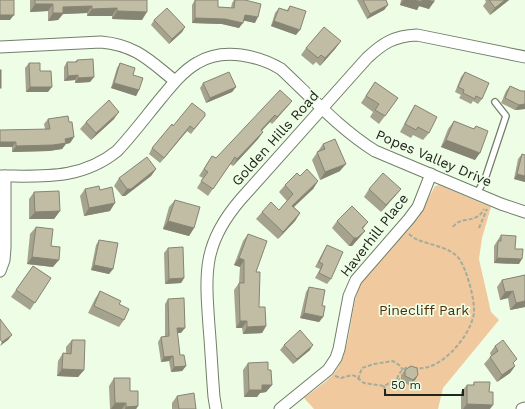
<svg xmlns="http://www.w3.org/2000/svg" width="525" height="409" font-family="'Work Sans',sans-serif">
	<rect width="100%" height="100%" fill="#eefde6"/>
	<path fill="#f1c99f" d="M439 185 491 207 482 238 479 259 491 312 499 320 443 388 438 409H314L304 398C314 390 327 382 335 372 352 350 349 311 360 284L418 218 435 186Z"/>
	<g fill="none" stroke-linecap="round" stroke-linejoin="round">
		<g stroke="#727f6a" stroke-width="8">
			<path id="service" d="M477 193 485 179 506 116 495 102"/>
		</g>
		<g stroke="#727f6a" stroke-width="13">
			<g id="minor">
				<path d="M0 47 101 42C136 45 150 61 175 81"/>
				<path d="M0 176C43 176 81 180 117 151 133 134 147 115 162 97 172 85 183 71 197 63 210 55 226 53 241 55 255 57 268 61 281 69 311 97 340 129 375 151L501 204 525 212"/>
				<path d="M0 271 4 260 5 248V176"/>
				<path d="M216 409 214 397C212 373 211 349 209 326 205 271 203 243 241 199L367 58C383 43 394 36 417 35L525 57"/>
				<path d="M280 409 328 370 336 358 339 349 349 296 356 280 409 219 418 207 431 174"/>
				<path d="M522 409 525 408"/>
			</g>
		</g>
		<g stroke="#a2ad9c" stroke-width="2" stroke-dasharray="4 2" stroke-linecap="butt">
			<path d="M453 227C461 215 476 225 484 209"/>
			<path d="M479 228 487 209"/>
			<path d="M409 234C411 236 414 238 416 239 429 245 452 247 460 260 467 271 475 300 474 313 471 335 441 372 416 368"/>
			<path d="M335 376 341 378 352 375 355 376 364 383 384 386 393 381 401 379"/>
			<path d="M358 379 362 368 374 364 393 361 399 365 403 370"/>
			<path d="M397 379C399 373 403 367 410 367"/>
			<path d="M384 386 386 396"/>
		</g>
		<use href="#service" stroke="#fff" stroke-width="5.5"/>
		<use href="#minor" stroke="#fff" stroke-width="11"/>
	</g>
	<g fill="#a5a38d">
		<path d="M30 0H147L142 20 112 19V16H87V13L63 14 58 20 48 21V11L30 12Z"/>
		<path d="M195 0 218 7 231 8 232 3 234 0H245L255 23 243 20 239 28 222 24 192 23V5Z"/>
		<path d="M357 0H386L388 5 384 10 367 19Z"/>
		<path d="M401 0H434L429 9 419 6 417 10 400 5Z"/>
		<path d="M485 0H509L490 15 483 6 486 2Z"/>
		<path d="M290 6 296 35 271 26 275 13 279 8 287 10Z"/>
		<path d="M154 20 185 27 182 32 169 44 151 25Z"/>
		<path d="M341 41 335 49 320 66 316 62 313 65 301 55 306 48Z"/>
		<path d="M77 60 94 77 90 82 75 83V80L64 81V67L67 62H75Z"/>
		<path d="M29 63 40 71 48 92H26L25 68Z"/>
		<path d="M120 63 133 75 139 90 136 96 111 88 117 68Z"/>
		<path d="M465 72 482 99 478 104 473 101 471 104 459 98 461 95 455 92 461 77Z"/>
		<path d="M375 82 398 98 379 124 370 117 373 112 361 103Z"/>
		<path d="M203 83 236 87 232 92 206 103 200 88Z"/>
		<path d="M510 86 521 91H525V109L515 110 501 103 506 91Z"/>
		<path d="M292 101 287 107 272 124 270 122 261 131 263 132 258 139 233 166 230 164 208 196 197 188 203 178 199 176 212 156 216 158Z"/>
		<path d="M415 105 429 133 423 140 413 135 411 138 400 132 410 113Z"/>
		<path d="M205 116 191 134 187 131 160 163 149 154 152 148 173 126Z"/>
		<path d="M48 119 69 122 74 137 70 143 65 144 62 149 49 151 12 152V147H0L45 129 44 124Z"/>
		<path d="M114 119 91 140 80 129 86 122Z"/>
		<path d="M454 121 473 129 476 126 475 160 441 147 448 129Z"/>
		<path d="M323 144 340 171 320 180 312 160Z"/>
		<path d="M522 154 525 182 514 179 518 159Z"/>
		<path d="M156 169 151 176 125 196H122L114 186 119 178Z"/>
		<path d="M300 176 318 181 313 189 294 207 300 213 295 221 278 239 256 219 262 212 279 210 287 201 279 192 285 185Z"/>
		<path d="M85 189 100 190 110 211 84 216 80 196Z"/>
		<path d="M369 189H401L395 196 381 212 364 197Z"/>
		<path d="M34 192 60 211 54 219H29V199Z"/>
		<path d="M175 200 194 228 189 236 163 229 169 207Z"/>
		<path d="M337 221 368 222 363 229 365 231 359 238 352 246H349L332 228Z"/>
		<path d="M36 227 51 246 53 267 27 264 30 234Z"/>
		<path d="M248 234 256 272 259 307 266 326 262 333 243 334 242 328H236L234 290 239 283 240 267 234 265 243 241Z"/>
		<path d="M501 235 515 249 519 264 494 263V246Z"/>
		<path d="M99 240 113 269 109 274 91 270 96 245Z"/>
		<path d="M327 245 331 279 327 284 315 278 320 269 315 267 324 250Z"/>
		<path d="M168 248 184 278 181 283 165 284 164 253Z"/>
		<path d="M33 266 51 278 30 310 11 297Z"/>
		<path d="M525 275V307L510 310 508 298 500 300 497 287 502 280Z"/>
		<path d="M309 287 322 306 323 317 319 322 300 318 306 292Z"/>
		<path d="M100 291 119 304 124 320 119 327 88 313 95 299Z"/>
		<path d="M168 299 181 333H177L180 355 186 366 182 371 171 372 169 361 161 362 158 342 161 337 165 336V304Z"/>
		<path d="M72 340 84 370 78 377 57 376 58 361 63 353H66V347Z"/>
		<path d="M284 345 310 350 293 364 280 350Z"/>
		<path d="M495 346 515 366 510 373 497 382 484 364 490 357 491 356 490 353Z"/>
		<path d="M248 363 268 370 272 385 266 392 260 393 257 397H244L243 370Z"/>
		<path d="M405 370 418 375 415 380 409 385 401 381V375Z"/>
		<path d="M114 378 130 391 138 406 136 409H110L109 386Z"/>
		<path d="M474 382 490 409H461V392L467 385H473Z"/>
		<path d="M177 396 196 409H172V403Z"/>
	</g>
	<g fill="#868473">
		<path d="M403 0H427L434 2 429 9 419 6 417 10 400 5Z"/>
		<path d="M505 0H509L490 15 495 8Z"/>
		<path d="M35 4H53L48 11 30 12Z"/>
		<path d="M388 5 384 10 367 19 370 14Z"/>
		<path d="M92 6 87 13 63 14 58 20 48 21 53 13 63 7Z"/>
		<path d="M117 8 112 16H87L92 9Z"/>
		<path d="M117 11 147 12 142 20 112 19Z"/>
		<path d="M0 15H14L10 20H0Z"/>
		<path d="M245 15 258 17 255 23 241 20Z"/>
		<path d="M195 18 225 19 243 23 239 28 222 24 192 23Z"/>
		<path d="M274 21 300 30 296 35 271 26Z"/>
		<path d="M185 27 182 32 169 44 172 39Z"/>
		<path d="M341 41 335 49 320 66 325 58Z"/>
		<path d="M78 75 75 80 64 81 68 76Z"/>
		<path d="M94 77 90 82 75 83 78 78Z"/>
		<path d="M114 83 139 90 136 96 111 88Z"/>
		<path d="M30 87H52L48 92H26Z"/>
		<path d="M236 87 232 92 206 103 210 98Z"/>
		<path d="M292 101 287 107 272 124 277 117Z"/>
		<path d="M525 104V109L515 110 519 105Z"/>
		<path d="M119 112 114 119 91 140 96 133Z"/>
		<path d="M275 115 270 122 256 137 261 130Z"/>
		<path d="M190 126 187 131 160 163 164 158Z"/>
		<path d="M263 132 258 139 233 166 237 159Z"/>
		<path d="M74 137 70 143 66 144 62 149 49 151 12 152 16 146Z"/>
		<path d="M446 140 480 153 475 160 441 147Z"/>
		<path d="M0 142H16L12 147H0Z"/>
		<path d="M346 164 340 171 320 180 325 172Z"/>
		<path d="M156 169 151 176 125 196H122L127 189Z"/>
		<path d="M517 174 525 176V182L514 179Z"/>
		<path d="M318 181 313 189 287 213 292 206Z"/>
		<path d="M401 189 395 196 381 212 386 205Z"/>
		<path d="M115 203 110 211 84 216 89 208Z"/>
		<path d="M60 211 54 219H29L35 212Z"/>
		<path d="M300 213 295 221 278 239 283 232Z"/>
		<path d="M168 221 194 228 189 236 163 229Z"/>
		<path d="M365 231 359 238 352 246H349L354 238Z"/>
		<path d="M32 257 59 260 53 267 27 264Z"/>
		<path d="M239 258 244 260 240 267 234 265Z"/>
		<path d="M497 258 522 259 519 264 494 263Z"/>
		<path d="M94 265 113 269 109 274 91 270Z"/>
		<path d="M184 278 181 283 165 284 169 279Z"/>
		<path d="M513 291 508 298 500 300 505 292Z"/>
		<path d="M525 301V307L510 310 516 303Z"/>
		<path d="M304 313 323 317 319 322 300 318Z"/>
		<path d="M240 321H247L242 328H236Z"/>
		<path d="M266 326 262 333 243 334 247 327Z"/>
		<path d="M177 328H185L181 333H173Z"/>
		<path d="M12 335 8 340 0 346 2 342Z"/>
		<path d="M313 345 310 350 293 364 297 359Z"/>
		<path d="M173 356 169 361 161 362 164 357Z"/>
		<path d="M186 366 182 371 171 372 174 367Z"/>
		<path d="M515 366 510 373 497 382 502 375Z"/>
		<path d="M62 369 84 370 78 377 57 376Z"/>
		<path d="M418 375 415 380 409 385 413 380Z"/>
		<path d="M262 385H272L266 392 260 393 257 397H244L249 390Z"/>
		<path d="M115 403H126L122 409H111Z"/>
		<path d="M467 404 493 405 490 409H463Z"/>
		<path d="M138 406 136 409H125L126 407Z"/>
	</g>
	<g fill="#c0bda4" stroke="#868473">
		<rect x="0" y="0" width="14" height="15"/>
		<path d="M35 0H147V12L117 11V8L92 9V6L63 7V13H53V4H35Z"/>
		<path d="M195 0H218V7L234 8 235 0H245L261 4 258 17 245 15 243 23 225 19 195 18Z"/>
		<path d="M363 0H386L388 5 370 14Z"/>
		<path d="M413 0H422V2Z"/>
		<path d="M427 0H434V2Z"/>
		<path d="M489 0H505L495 8Z"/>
		<path d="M290 6 306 11 300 30 274 21 279 8 288 11Z"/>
		<path d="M167 8 185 27 172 39 154 20Z"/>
		<path d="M324 27 341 41 325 58 321 55 318 58 306 48Z"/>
		<path d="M93 59 94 77 78 78V75L68 76 67 62H77V60Z"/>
		<path d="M29 63H40V71H51L52 87H30Z"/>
		<path d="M120 63 135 68 133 75 143 78 139 90 114 83Z"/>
		<rect x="0" y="70" width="1" height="18"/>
		<path d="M229 72 236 87 210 98 203 83Z"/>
		<path d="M465 72 489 83 482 99 476 96 475 99 463 93 464 90 458 87Z"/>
		<path d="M375 82 398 98 385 116 375 110 379 104 366 96Z"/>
		<path d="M510 86 521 91H525V104L519 105 505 98Z"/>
		<path d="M280 90 292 101 277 117 275 115 261 130 263 132 237 159 235 157 213 189 201 181 208 172 204 169 212 156 216 158Z"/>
		<path d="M109 100 119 112 96 133 86 122Z"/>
		<path d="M192 103 205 113V116L194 129 190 126 164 158 152 148 172 124 173 126Z"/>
		<path d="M415 105 437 117 429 133 418 127 416 130 405 124Z"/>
		<path d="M68 116 69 122H72L74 137 65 139 66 143 53 145 16 146V142H0V130L50 129 48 119Z"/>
		<path d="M454 121 474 129 476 126 488 131 480 153 446 140Z"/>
		<path d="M335 139 346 164 325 172 317 152 325 149 323 144Z"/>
		<path d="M522 154 525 155V176L517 174Z"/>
		<path d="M147 157 156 169 131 189H127L119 178Z"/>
		<path d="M307 169 318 181 292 206 300 213 283 232 262 212 271 202 279 210 293 194 285 185 297 173 300 176Z"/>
		<path d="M383 173 401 189 386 205 369 189Z"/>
		<path d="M99 186 100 190 112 187 115 203 89 208 85 189Z"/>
		<path d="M59 191 60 211 35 212 34 192Z"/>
		<path d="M175 200 200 207 194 228 168 221Z"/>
		<path d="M352 206 368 222 362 228 365 231 357 238H354L337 221Z"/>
		<path d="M36 227 53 229 51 246 60 247 59 260 32 257Z"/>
		<path d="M248 234 267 241 256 272H260L259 307H265L266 326 247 327V321H240L239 283H244V260L239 258Z"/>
		<path d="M501 235 516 236 515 249H523L522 259 497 258 498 241H501Z"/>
		<path d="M99 240 118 243 113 269 94 265Z"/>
		<path d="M327 245 343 252 331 279 319 273 323 264 319 262Z"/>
		<path d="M183 247 184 278 169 279 168 248Z"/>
		<path d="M33 266 51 278 35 303 16 290Z"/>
		<path d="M525 275V301L516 303 513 291 505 292 502 280Z"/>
		<path d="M309 287 325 290 322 306H325L323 317 304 313Z"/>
		<path d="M100 291 121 301 119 304 129 309 124 320 94 306Z"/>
		<path d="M184 298 185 328H177L180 355H184L186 366 174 367 173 356 164 357 161 337 169 336 168 299Z"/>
		<path d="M0 319 12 335 2 342 0 339Z"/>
		<path d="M300 330 313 345 297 359 284 345Z"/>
		<path d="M72 340H85L84 370 62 369 63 353 71 354Z"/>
		<path d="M503 340 517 359 513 363 515 366 502 375 490 357 498 351 495 346Z"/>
		<path d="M268 362V370H271L272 385H262V390H249L248 363Z"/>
		<path d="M411 366 417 368 418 375 413 380 405 376V370Z"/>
		<path d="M114 378H130V391H138V406L126 407V403H115Z"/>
		<path d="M474 382H490L489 392H493V405L467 404V385H474Z"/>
		<path d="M194 393 196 409H179L177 396Z"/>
	</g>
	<g text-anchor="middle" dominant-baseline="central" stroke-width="3.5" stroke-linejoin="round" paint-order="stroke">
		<g font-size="14" fill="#20251d" stroke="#eefde6">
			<text transform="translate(275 138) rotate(-48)">Golden Hills Road</text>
			<text transform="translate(434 158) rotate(23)">Popes Valley Drive</text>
			<text transform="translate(374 235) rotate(-52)">Haverhill Place</text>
		</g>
		<g font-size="14" fill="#4e2e02" stroke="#eefde6">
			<text x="424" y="310">Pinecliff Park</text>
		</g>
	</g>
	<path d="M385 389v6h78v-6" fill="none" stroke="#20251d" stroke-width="2"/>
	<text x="391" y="389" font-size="12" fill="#20251d" stroke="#eefde6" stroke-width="3" paint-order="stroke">50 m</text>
</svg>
